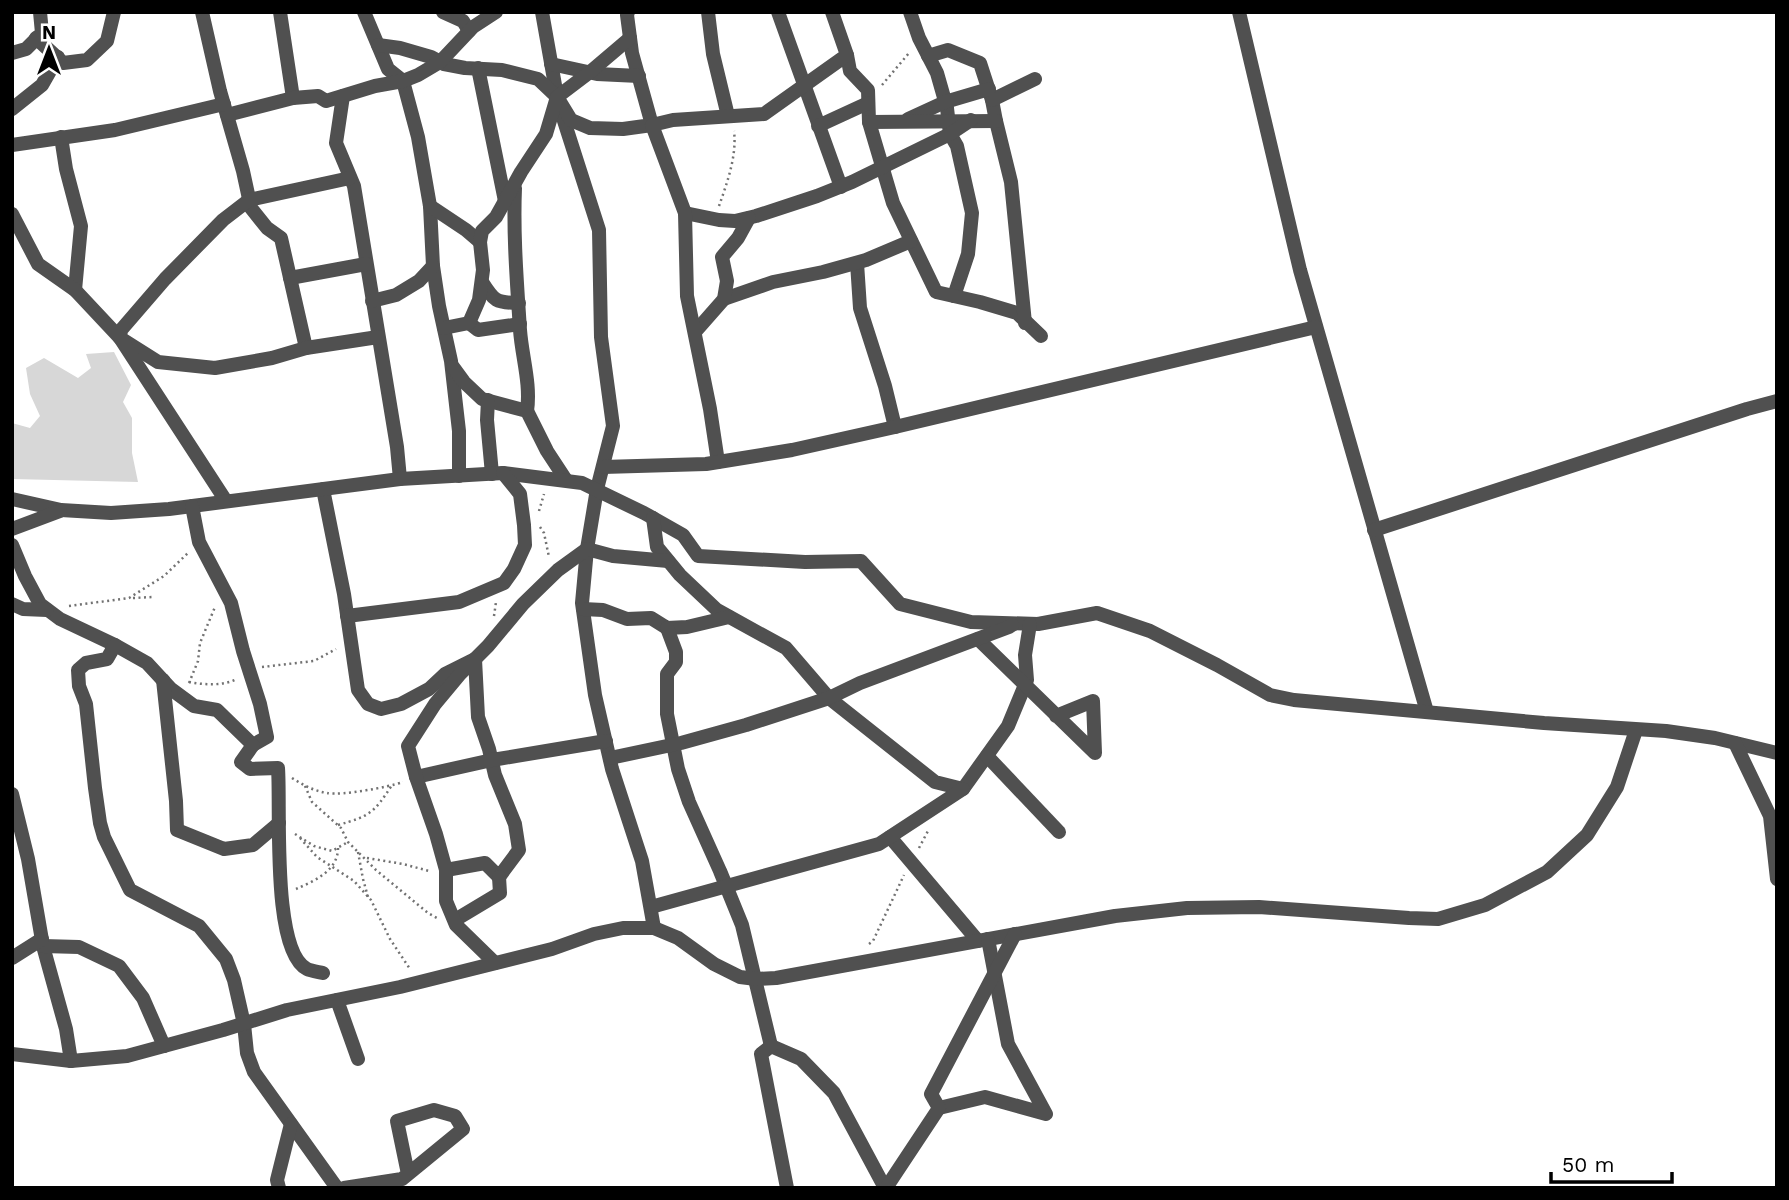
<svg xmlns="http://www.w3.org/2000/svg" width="1789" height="1200" font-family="'Work Sans',sans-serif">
	<rect width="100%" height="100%" fill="#fff"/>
	<path fill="#d7d7d7" d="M114 352 131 385 123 402 132 418V453L138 482 12 479V423L30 428 40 416 30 394 26 368 44 358 78 378 91 368 86 354Z"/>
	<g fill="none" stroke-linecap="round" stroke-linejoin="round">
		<g stroke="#727272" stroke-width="2.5" stroke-dasharray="2 3.5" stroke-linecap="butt">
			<path d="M882 85 909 53"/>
			<path d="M719 206C727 183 737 156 734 131"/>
			<path d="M539 511 544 494"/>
			<path d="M540 527 544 533 549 557"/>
			<path d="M133 598 153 597"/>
			<path d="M69 606 129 598 164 576 189 552"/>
			<path d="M494 616 496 602"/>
			<path d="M262 667 314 661 336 649"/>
			<path d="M189 682C205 685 223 686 237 679"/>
			<path d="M189 683 198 661 200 643 215 607"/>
			<path d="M292 778C303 785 314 791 327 793 341 796 389 787 403 782"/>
			<path d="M305 786 312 802 341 828 348 842 376 870 428 913 437 918"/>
			<path d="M338 825C370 816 374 813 392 785"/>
			<path d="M295 834 314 846 332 851 348 842"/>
			<path d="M300 838 317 857 354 881 371 900 390 939 410 969"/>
			<path d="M919 848 929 829"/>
			<path d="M358 852 363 879 368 897"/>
			<path d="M367 858 403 864 429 871"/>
			<path d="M296 889C314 881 338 871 338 848"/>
			<path d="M869 944 873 941 904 875"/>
		</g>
		<g stroke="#505050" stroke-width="14">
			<path d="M202 12 220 91 243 171 251 208 267 228 281 238 306 348"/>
			<path d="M280 12 293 98"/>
			<path d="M364 12 388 69 403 81 418 137 430 206 433 266 439 306 451 361 459 431V476"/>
			<path d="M443 12 463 21 469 31"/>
			<path d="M542 12 558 102 599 230 601 337 613 426 597 489 587 549 582 603 595 695 612 769 642 861 654 928"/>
			<path d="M708 12 713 54 728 116"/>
			<path d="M778 12 841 187"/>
			<path d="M910 12 919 38 937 73 947 108 950 134 957 146 972 213 968 254 954 296"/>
			<path d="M1239 12 1300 270 1427 712"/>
			<path d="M36 38 63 63 87 60 107 41 114 12"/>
			<path d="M378 45 400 48 431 57 444 64 465 68 502 70 538 79 557 97 571 120 590 128 623 129 652 125 632 53 627 15 628 12"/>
			<path d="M12 53 26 49 42 33 40 12"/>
			<path d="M847 55 850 71 868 90 869 122 893 203 936 292 980 302 1017 313 1041 336"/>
			<path d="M928 56 948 50 980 63 992 100 996 121 1011 182 1025 323"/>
			<path d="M551 64 597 74 639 76"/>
			<path d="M478 68 505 201"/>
			<path d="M343 96 336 143 354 186 397 447 400 479"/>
			<path d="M992 100 1035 79"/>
			<path d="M12 109 42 85 58 57"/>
			<path d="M227 115 293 98 318 96 326 101 375 86 403 81 418 75 440 62 473 27 496 12"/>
			<path d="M908 119 945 102 989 89"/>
			<path d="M869 122 996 121"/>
			<path d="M818 126 868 103"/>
			<path d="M61 137 66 169 81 226 75 290"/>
			<path d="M12 145 115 130 224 104"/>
			<path d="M350 178 249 200 223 220 165 279 121 330 120 338 158 362 215 368 272 358 306 348 378 337"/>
			<path d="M515 188C513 235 517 283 520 330 522 357 531 384 527 411"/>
			<path d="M430 206 466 230 480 242"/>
			<path d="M685 213 719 220 735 221 756 216 817 196 852 182 950 134 971 120"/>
			<path d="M12 214 38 264 75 290 120 338 226 501"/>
			<path d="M857 263 860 308 885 386 895 427"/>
			<path d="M290 278 366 264"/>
			<path d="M482 282C494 301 496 303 519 303"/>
			<path d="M724 299 773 282 823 272 866 260 911 241"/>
			<path d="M372 301 396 295 419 281 433 266"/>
			<path d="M469 323 478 330 520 324"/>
			<path d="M444 328 469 323 479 300 483 270 480 242 482 231 496 217 521 172 546 134 557 97 590 72 630 38"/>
			<path d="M695 332 724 299 727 281 722 257 738 238 749 218"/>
			<path d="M453 367 464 382 482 399 527 411 547 451 566 480"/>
			<path d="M488 400 487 420 492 474"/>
			<path d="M718 462 710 409 687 296 685 213 652 125 673 120 764 114 847 55 832 12"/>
			<path d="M603 467 706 464 792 450 895 427 1316 327"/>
			<path d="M323 489 344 594 358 690 368 704 381 709 401 704 429 689 445 674 475 659 478 717 489 749 495 775 515 824 519 850 499 877 485 863 446 870"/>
			<path d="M12 499 61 510 111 513 169 509 400 479 503 473 582 483 644 513 683 535 698 556 805 562 861 561 900 604 971 622 1038 624 1097 613 1150 631 1217 665 1270 695 1294 700 1544 723 1666 731 1715 738 1777 753"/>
			<path d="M653 518 657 547 680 575 717 610 786 648 829 698 935 782 963 789 1008 726 1025 685 1027 680 1025 655 1030 624"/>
			<path d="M12 529 60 511"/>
			<path d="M1374 530 1747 409 1777 401"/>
			<path d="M12 545 25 576 40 604 60 619 115 645 147 663 171 689 194 706 217 710 253 745 267 737 260 704 243 651 231 603 199 542 192 506"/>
			<path d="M12 604 23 609 47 610"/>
			<path d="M583 609 603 610 627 619 651 618 667 628 687 627 729 617"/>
			<path d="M347 616 459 602 504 583 514 569 525 545 524 525 520 494 503 473"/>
			<path d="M667 628 676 652V662L667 674V714L678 769 689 802 720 871 742 925 771 1046"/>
			<path d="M978 639 1095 753 1093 701 1056 716"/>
			<path d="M115 645 107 659 86 663 78 670 79 686 86 704 95 788 100 823 104 837 130 890 199 926 226 959 234 980 244 1024 247 1053 254 1072 337 1188"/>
			<path d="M163 680 176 801 177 830 224 849 253 845 279 823"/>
			<path d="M1735 743 1770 816 1777 879"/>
			<path d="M253 745 241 762 250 769 278 768C281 807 271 951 307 969 311 971 319 972 323 973"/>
			<path d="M987 756 1059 832"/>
			<path d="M610 758 681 743 746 725 829 698 860 683 1009 627 1012 625"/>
			<path d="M416 777 492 760 606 741"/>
			<path d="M12 794 28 859 43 946 66 1029 71 1061"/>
			<path d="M890 837 978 941"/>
			<path d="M651 907 879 844 963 789"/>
			<path d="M455 920 500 893 499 877"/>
			<path d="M43 946 79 947 119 966 143 998 164 1046"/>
			<path d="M12 958 42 939"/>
			<path d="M495 963 456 925 446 901V870L436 834 416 777 408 746 435 704 460 674 488 646 523 604 558 570 587 549 613 556 668 561"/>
			<path d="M337 1000 358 1059"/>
			<path d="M771 1046 801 1059 834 1093 885 1188"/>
			<path d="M771 1046 761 1054 787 1188"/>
			<path d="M12 1054 71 1061 127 1056 223 1030 287 1010 400 987 552 949 594 934 623 928H654L678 938 714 964 740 977 756 979 776 978 1115 916 1187 908 1259 907 1409 918 1438 919 1485 905 1547 872 1587 835 1617 787 1636 730"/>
			<path d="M939 1108 985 1097 1046 1114 1008 1044 988 939"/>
			<path d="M279 1188 277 1180 291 1124"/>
			<path d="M344 1188 402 1179 463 1129 455 1116 434 1110 397 1121 408 1174"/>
			<path d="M886 1188 939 1108 931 1094 1015 934"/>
		</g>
	</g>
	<rect width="1789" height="1200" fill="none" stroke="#000000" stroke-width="28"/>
	<g transform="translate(49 49)" stroke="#ffffff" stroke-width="5" paint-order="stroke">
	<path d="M0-5L12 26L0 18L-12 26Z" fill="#000000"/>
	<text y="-10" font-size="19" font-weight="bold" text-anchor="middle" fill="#000000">N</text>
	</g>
	<path d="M1551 1172v10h121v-10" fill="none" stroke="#000000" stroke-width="3.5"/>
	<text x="1562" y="1172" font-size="21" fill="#000000" stroke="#ffffff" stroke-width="5" paint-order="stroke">50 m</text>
</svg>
